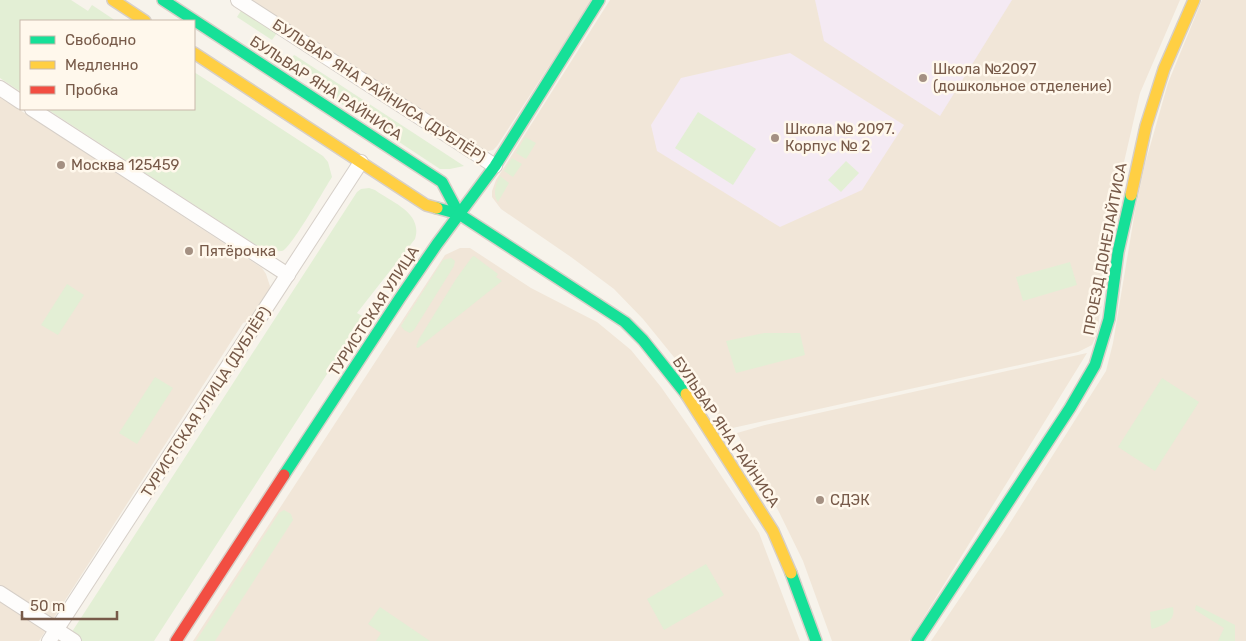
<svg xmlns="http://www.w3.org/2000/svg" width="1246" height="641" font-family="Rubik,sans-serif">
	<rect width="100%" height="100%" fill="#f7f3eb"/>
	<g fill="#f1e6d8">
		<path d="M248 0H592L497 146 493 150 484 152Z"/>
		<path d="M610 0H1180L1140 93 1124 162 1106 280 1096 336 1092 345 1078 352 728 429 682 367 643 319 614 289 571 257 501 209 492 197V191L496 180Z"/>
		<path d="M1202 0H1246V641H931L1003 534 1106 371 1113 343 1135 211 1145 164 1168 83Z"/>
		<path d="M0 97 262 268 266 274 270 286 269 292 251 320 243 323 39 641H0Z"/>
		<path d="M460 248H470L531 288 597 322 631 350 661 387 689 427 759 533 800 641H193L445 255Z"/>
		<path d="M1087 353 909 641H832L803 561 779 512 737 433 765 425Z"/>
	</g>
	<g fill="#f4eaf3">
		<path d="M815 0H1012L940 116 824 41Z"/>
		<path d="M790 53 904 125 862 190 780 227 657 151 651 125 681 78Z"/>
	</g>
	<g fill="#e3efd5">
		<path d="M0 0H71L88 11 92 5 116 21H21V92L0 78Z"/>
		<path d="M242 9 277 33 272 40 237 17Z"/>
		<path d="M294 55 296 56 464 166 450 169H440L334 99C332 85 303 68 291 59Z"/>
		<path d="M194 72 323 156 328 162 332 177C325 188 290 250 282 251 275 252 265 248 259 247L47 109H194Z"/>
		<path d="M698 112 756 149 733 185 675 148Z"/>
		<path d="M525 137 536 143 526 159 516 153Z"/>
		<path d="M512 158 522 164 513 177 504 171Z"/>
		<path d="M846 161 859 173 841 192 828 180Z"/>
		<path d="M500 176 509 183 498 202C492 194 496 184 500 176Z"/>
		<path d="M369 188 375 190C393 203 423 213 415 239L357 313 364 317 154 641H66L357 192 361 189Z"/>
		<path d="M474 256 498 274 496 277 502 281 418 348 416 347 419 339 456 279 472 257Z"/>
		<path d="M451 258 455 261 454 266 414 330 410 333 404 330 401 326 443 260Z"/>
		<path d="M1070 262 1077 285 1023 301 1016 277Z"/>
		<path d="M67 284 84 295 58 335 41 325Z"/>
		<path d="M764 333H800L805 355 736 373 726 341Z"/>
		<path d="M155 377 173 388 137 444 119 433Z"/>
		<path d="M1162 378 1199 402 1155 471 1118 447Z"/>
		<path d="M284 510 291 514 293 520 215 641H196L279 513Z"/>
		<path d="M706 564 724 595 664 630 647 599Z"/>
		<path d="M1196 605 1235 625V641H1218L1224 628 1195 610Z"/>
		<path d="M380 607 430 641H376L381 633 368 624Z"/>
		<path d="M1173 607C1176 621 1164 625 1152 629L1151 627 1150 612Z"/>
	</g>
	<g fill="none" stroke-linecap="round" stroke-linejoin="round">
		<g stroke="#d6cfc8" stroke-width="16">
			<g id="street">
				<path d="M238 0 495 166"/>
				<path d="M0 88 21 102"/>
				<path d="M32 109 288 275"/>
				<path d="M0 593 74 641"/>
				<path d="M49 641 361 162"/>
			</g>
		</g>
		<g stroke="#d7cfc7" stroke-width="14">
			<g id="fast">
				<path d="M163 0 442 182 459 214"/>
				<path d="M437 208 459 214 625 322 643 340 686 394"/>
				<path d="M284 475 400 298 437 244 495 166 599 0"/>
				<path d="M791 573 816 641"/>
				<path d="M917 641 1070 408 1095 365 1109 319 1118 252 1131 195"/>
			</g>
		</g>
		<g stroke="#d7cfc7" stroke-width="14">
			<g id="slow">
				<path d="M113 0 145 21"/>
				<path d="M194 53 426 205 437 208"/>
				<path d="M1131 195 1146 126 1164 69 1194 0"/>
				<path d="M686 394 773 531 791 573"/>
			</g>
		</g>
		<g stroke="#d7cfc7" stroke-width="14">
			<path id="jam" d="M176 641 284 475"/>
		</g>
		<use href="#street" stroke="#fefdfc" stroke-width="14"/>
		<use href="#fast" stroke="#16e098" stroke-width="11"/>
		<use href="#slow" stroke="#ffcf43" stroke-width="11"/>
		<use href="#jam" stroke="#f24e42" stroke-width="11"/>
	</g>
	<g fill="#a49082" stroke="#fff8ec" stroke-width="2">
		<circle cx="923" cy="78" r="5"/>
		<circle cx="775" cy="138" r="5"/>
		<circle cx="61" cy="165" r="5"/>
		<circle cx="189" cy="251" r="5"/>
		<circle cx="820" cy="500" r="5"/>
	</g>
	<g text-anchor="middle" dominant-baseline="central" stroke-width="5" stroke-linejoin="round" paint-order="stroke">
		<g font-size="15" fill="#775a49" stroke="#fff8ec" text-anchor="start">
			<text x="933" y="69">Школа №2097<tspan x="933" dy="17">(дошкольное отделение)</tspan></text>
			<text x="785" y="129">Школа № 2097.<tspan x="785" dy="17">Корпус № 2</tspan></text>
			<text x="71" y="165">Москва 125459</text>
			<text x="199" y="251">Пятёрочка</text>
			<text x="830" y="500">СДЭК</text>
		</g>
		<g font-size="15" fill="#775a49" stroke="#fff8ec">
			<text transform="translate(326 88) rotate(33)">БУЛЬВАР ЯНА РАЙНИСА</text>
			<text transform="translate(379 91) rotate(33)">БУЛЬВАР ЯНА РАЙНИСА (ДУБЛЁР)</text>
			<text transform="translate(1105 249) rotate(-79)">ПРОЕЗД ДОНЕЛАЙТИСА</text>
			<text transform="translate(374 311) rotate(-57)">ТУРИСТСКАЯ УЛИЦА</text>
			<text transform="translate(206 402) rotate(-57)">ТУРИСТСКАЯ УЛИЦА (ДУБЛЁР)</text>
			<text transform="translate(726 432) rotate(56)">БУЛЬВАР ЯНА РАЙНИСА</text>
		</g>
	</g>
	<rect x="20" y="20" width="175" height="90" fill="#fff8ec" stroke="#c9b9ab"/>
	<rect x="30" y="36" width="25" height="8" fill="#16e098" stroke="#c9b9ab"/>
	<text x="65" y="45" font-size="15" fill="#775a49">Свободно</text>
	<rect x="30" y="61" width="25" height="8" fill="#ffcf43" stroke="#c9b9ab"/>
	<text x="65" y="70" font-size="15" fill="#775a49">Медленно</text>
	<rect x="30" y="86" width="25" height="8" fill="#f24e42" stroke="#c9b9ab"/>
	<text x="65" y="95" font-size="15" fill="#775a49">Пробка</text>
	<path d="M22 611v8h95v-8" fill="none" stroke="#775a49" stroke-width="2.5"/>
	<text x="30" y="611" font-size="15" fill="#775a49" stroke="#fff8ec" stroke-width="4" paint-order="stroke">50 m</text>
</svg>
